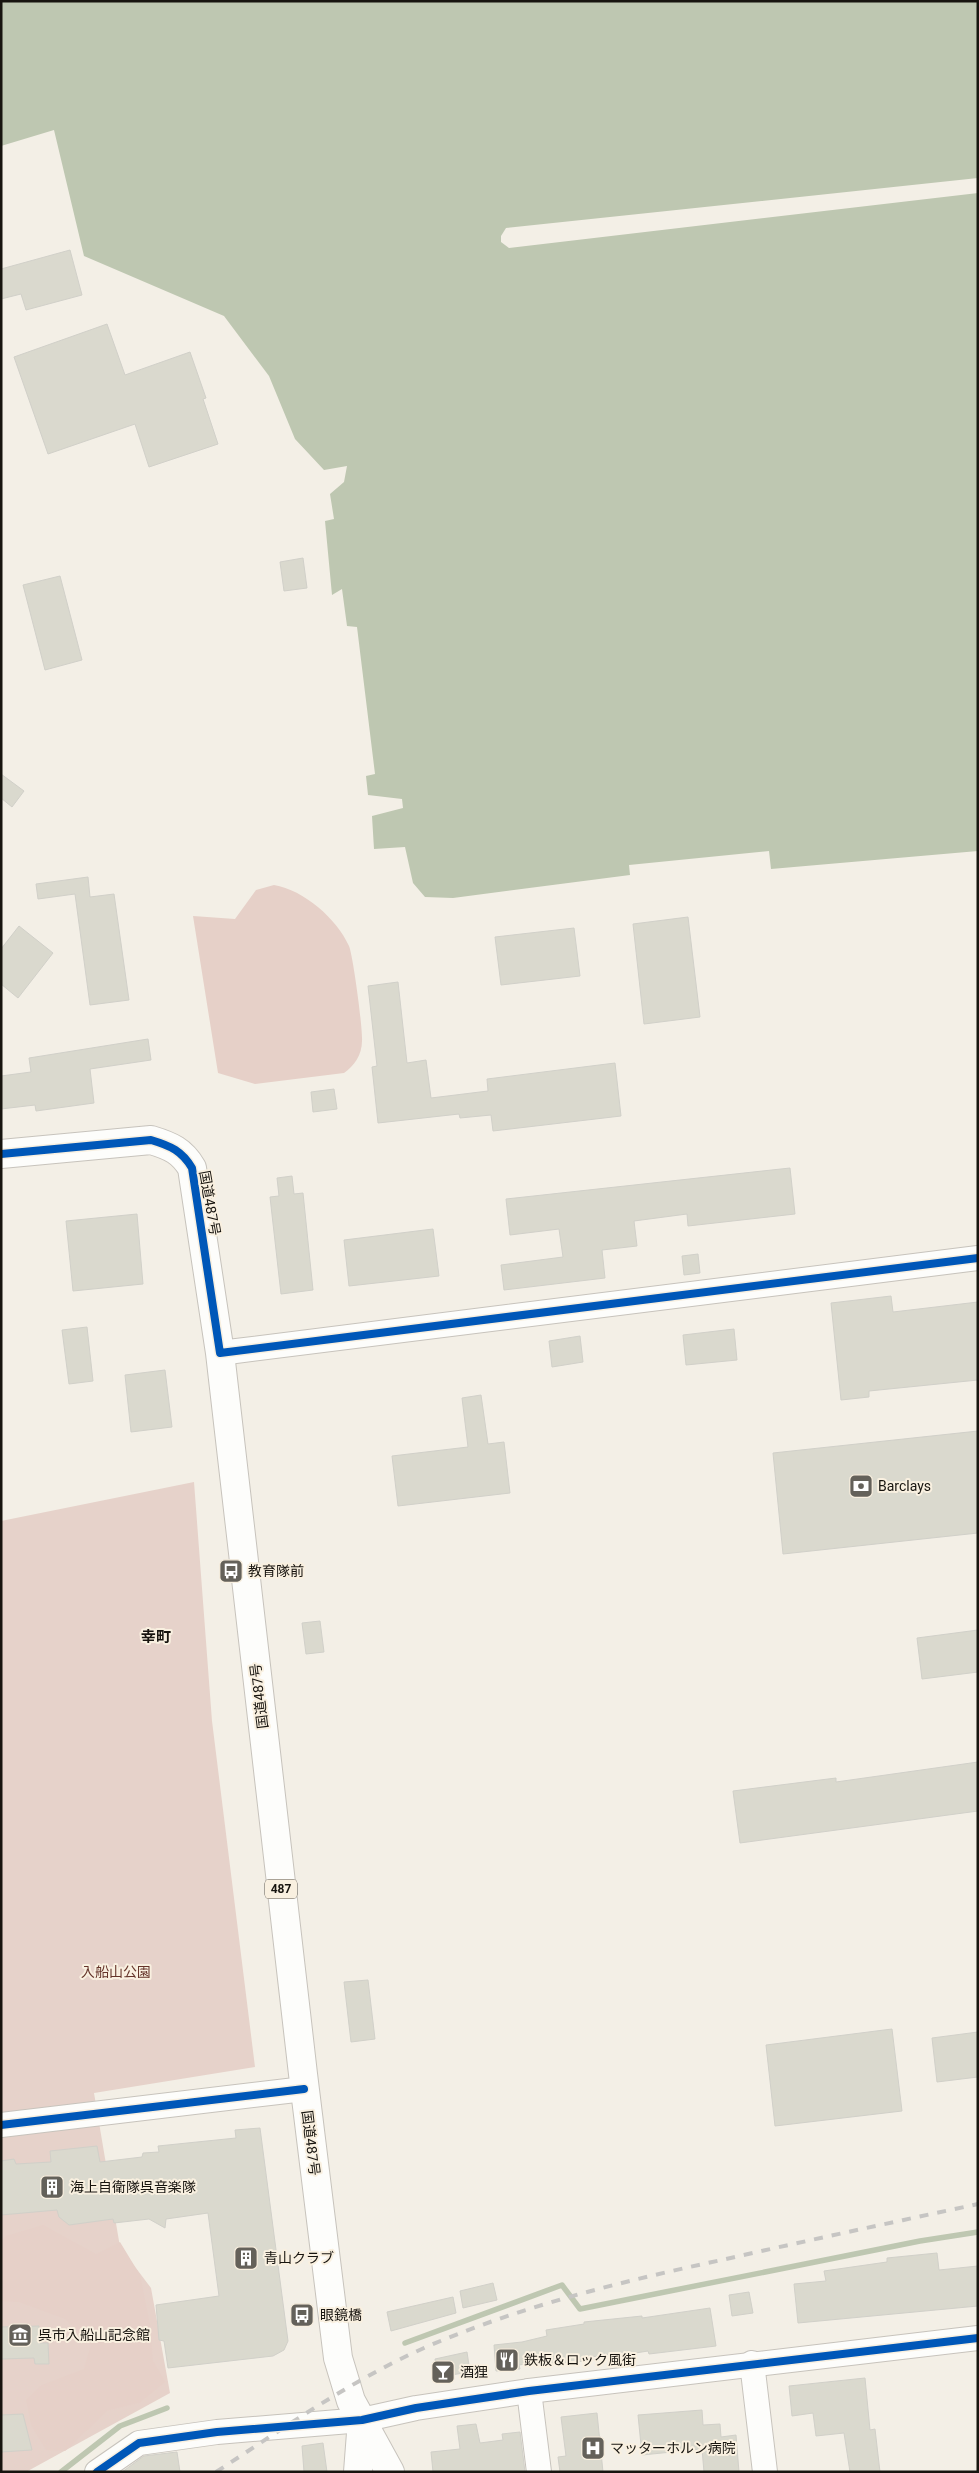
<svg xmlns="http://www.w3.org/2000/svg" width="979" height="2473" font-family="Roboto,'Noto Sans JP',sans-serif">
	<rect width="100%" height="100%" fill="#f3efe6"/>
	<path fill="#e6d2ca" d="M194 1482 212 1721 255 2067 94 2093 120 2247 151 2288 170 2393 26 2472H1V1521Z"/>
	<g fill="#e6d0c8">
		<path d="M274 885C304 890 337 919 349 946 353 955 363 1030 362 1041 362 1055 354 1066 344 1073L255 1084 218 1073 193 916 235 919 256 890Z"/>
		<path d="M43 2225 96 2254 120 2242 140 2275 150 2325 153 2361 165 2382 139 2403 107 2411 65 2451 46 2450 31 2425 26 2400 42 2385 84 2369 91 2345 65 2319 19 2302 1 2301V2242L6 2236Z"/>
	</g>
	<path fill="#bec7b1" d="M1 1H978V178L506 228 501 236V242L509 248 978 193V851L771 869 769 851 629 865 630 875 453 898 425 897 413 883 405 847 374 849 372 816 403 808 402 799 368 795 366 776 375 774 357 627 347 626 342 589 332 595 325 521 334 519 330 494 344 482 347 466 324 470 295 439 269 376 224 316 84 256 54 130 1 146Z"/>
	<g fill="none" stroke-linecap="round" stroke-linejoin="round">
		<g stroke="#bec7b1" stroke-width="5.5">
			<path d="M405 2343 562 2285 580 2309 920 2241 978 2232"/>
			<path d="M61 2472 120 2426 167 2408"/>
		</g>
	</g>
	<g fill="#dad9ce" stroke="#d1d0c9">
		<path d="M70 250 82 295 26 310 21 294 1 299V269Z"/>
		<path d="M107 324 125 375 190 352 206 398 203 399 218 444 149 467 135 424 48 454 14 357Z"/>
		<path d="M303 558 307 588 284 591 280 562Z"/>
		<path d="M60 576 82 660 45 670 23 585Z"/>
		<path d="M1 774 24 791 12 807 1 798Z"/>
		<path d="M88 877 90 897 114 894 129 1000 90 1005 75 894 38 899 36 884Z"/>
		<path d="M688 917 700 1017 644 1024 633 924Z"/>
		<path d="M19 926 53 953 18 998 1 984V949Z"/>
		<path d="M574 928 580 976 501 985 495 937Z"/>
		<path d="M398 982 407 1063 426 1060 431 1098 488 1091 487 1079 615 1063 621 1116 493 1131 491 1115 460 1118 459 1114 378 1123 372 1067 377 1066 368 986Z"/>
		<path d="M148 1039 151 1060 90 1069 94 1103 36 1111 35 1105 1 1109V1076L31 1072 29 1058Z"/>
		<path d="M334 1089 337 1109 313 1112 311 1092Z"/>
		<path d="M790 1168 795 1214 688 1226 687 1214 634 1221 637 1246 602 1250 605 1278 504 1290 501 1265 563 1257 559 1229 510 1235 506 1199Z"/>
		<path d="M292 1176 294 1194 303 1193 313 1290 281 1294 270 1197 279 1196 277 1178Z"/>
		<path d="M137 1214 143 1284 73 1291 66 1221Z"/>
		<path d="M433 1229 439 1276 349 1286 344 1240Z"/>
		<path d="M698 1254 700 1273 684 1275 682 1256Z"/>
		<path d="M891 1296 893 1312 978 1302V1380L869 1391V1397L841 1400 831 1303Z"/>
		<path d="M87 1327 93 1381 69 1384 62 1330Z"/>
		<path d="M734 1329 737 1360 686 1365 683 1335Z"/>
		<path d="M580 1336 583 1362 552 1367 549 1341Z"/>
		<path d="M165 1370 172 1427 131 1432 125 1375Z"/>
		<path d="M481 1395 488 1444 504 1442 510 1493 398 1506 392 1456 468 1447 462 1398Z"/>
		<path d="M978 1431V1533L783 1554 773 1453Z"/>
		<path d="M320 1621 324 1652 306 1654 302 1623Z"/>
		<path d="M978 1630V1672L922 1679 917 1638Z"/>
		<path d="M978 1762V1811L740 1843 733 1791 836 1778V1782Z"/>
		<path d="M368 1980 375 2039 351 2042 344 1982Z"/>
		<path d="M892 2029 902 2111 775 2126 766 2045Z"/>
		<path d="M978 2032V2077L937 2082 932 2038Z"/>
		<path d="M260 2128 288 2341 284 2350 273 2356 168 2368 164 2341 159 2340 156 2305 219 2296 208 2213 166 2219 165 2228 149 2219 114 2223 113 2219 69 2225 59 2217 57 2210 1 2215V2161L14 2159 16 2164 51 2162 50 2151 97 2146 100 2162 142 2157 143 2153 159 2152 158 2146 236 2138 235 2130Z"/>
		<path d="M937 2253 939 2270 978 2266V2306L798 2323 794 2284 826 2281 824 2271 887 2262V2258Z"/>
		<path d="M493 2283 497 2300 463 2308 460 2291Z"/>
		<path d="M749 2292 753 2313 732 2316 729 2295Z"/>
		<path d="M453 2297 456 2313 391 2331 387 2312Z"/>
		<path d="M710 2308 716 2346 649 2354 648 2351 623 2355V2352L585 2358V2361L551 2364 550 2360 519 2365 520 2369 496 2371 494 2345 522 2342 547 2336 546 2330 584 2324V2322L642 2316V2318Z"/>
		<path d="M39 2326V2343H48L49 2364H35L34 2358 1 2359V2327Z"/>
		<path d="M467 2352 470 2372 438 2377 435 2359Z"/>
		<path d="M865 2378 870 2430 875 2429 880 2472H850L844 2433 816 2436 813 2413 792 2416 789 2386Z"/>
		<path d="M702 2410 703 2425 720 2424 721 2437 736 2435 739 2472H704L702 2449 642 2455 638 2415Z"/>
		<path d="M597 2413 603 2472H560L558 2457 566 2456 561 2417Z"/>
		<path d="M23 2414 32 2450 1 2452V2415Z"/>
		<path d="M476 2424 480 2443 503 2440 502 2434 520 2432 525 2472H433L431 2452 460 2449 457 2426Z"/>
		<path d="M323 2443 327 2472H304L302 2446Z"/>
		<path d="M177 2452 180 2472H122L144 2456Z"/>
	</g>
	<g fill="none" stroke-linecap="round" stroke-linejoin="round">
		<g stroke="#c7c3bc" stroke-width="26">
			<g id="minor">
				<path d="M220 1353 978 1258"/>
				<path d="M1 2125 304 2089"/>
				<path d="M752 2363 765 2472"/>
				<path d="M529 2391 539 2472"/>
				<path d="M97 2472 139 2443 217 2432 362 2420 416 2408 529 2391 978 2338"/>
			</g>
		</g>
		<g stroke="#c7c3bc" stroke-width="30">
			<g id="highway">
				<path d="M1 1154 151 1140C171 1146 182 1151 192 1168L220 1353 303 2074 338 2358 351 2401 390 2472"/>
				<path d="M358 2472 362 2420"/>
			</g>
		</g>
		<use href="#minor" stroke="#fdfdfb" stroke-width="24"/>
		<use href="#highway" stroke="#fdfdfb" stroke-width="28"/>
		<path stroke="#c6c5c3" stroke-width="4" stroke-dasharray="9 9" stroke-linecap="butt" d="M216 2472C284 2428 350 2381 424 2348 520 2306 624 2281 726 2259 810 2240 894 2222 978 2204"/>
		<g stroke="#f9f0e0" stroke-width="11">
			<g id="cycleway">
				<path d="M1 1154 151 1140C171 1146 182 1151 192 1168L220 1353 978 1258"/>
				<path d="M1 2125 304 2089"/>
				<path d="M97 2472 139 2443 217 2432 362 2420 416 2408 529 2391 978 2338"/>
			</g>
		</g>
		<use href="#cycleway" stroke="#0057b8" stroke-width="8"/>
	</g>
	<defs>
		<g id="bank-square" transform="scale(1.25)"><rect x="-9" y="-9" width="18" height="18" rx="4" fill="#64615a" stroke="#f9f0e0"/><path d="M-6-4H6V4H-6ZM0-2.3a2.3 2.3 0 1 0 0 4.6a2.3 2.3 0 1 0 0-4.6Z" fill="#fff"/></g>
		<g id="bus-square" transform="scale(1.25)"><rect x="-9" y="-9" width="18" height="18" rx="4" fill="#64615a" stroke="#f9f0e0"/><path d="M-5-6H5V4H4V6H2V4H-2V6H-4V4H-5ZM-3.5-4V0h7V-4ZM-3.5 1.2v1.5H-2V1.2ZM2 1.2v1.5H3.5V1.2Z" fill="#fff"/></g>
		<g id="building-square" transform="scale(1.25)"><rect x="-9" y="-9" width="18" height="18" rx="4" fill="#64615a" stroke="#f9f0e0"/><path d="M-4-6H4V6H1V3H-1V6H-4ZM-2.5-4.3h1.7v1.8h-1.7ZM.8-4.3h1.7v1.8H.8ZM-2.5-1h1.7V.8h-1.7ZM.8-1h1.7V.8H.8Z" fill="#fff"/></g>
		<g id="museum-square" transform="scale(1.25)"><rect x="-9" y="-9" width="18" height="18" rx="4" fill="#64615a" stroke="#f9f0e0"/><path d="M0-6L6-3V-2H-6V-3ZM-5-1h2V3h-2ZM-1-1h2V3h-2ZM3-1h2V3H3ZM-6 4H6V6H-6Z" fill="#fff"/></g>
		<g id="restaurant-square" transform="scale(1.25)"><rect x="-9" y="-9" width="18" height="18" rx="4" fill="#64615a" stroke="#f9f0e0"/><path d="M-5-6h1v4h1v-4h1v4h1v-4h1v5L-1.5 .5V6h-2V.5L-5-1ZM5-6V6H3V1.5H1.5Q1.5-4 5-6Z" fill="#fff"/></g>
		<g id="bar-square" transform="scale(1.25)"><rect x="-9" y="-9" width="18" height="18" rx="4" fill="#64615a" stroke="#f9f0e0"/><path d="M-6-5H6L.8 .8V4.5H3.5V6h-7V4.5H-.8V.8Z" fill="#fff"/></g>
		<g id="hospital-square" transform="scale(1.25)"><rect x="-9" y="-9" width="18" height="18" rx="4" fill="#64615a" stroke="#f9f0e0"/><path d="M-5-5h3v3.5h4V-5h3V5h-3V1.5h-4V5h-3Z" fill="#fff"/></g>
	</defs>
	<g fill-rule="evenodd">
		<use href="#bank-square" x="861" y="1486"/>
		<use href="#bus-square" x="231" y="1571"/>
		<use href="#building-square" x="52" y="2187"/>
		<use href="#building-square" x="246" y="2258"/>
		<use href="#bus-square" x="302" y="2315"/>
		<use href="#museum-square" x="20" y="2335"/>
		<use href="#restaurant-square" x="507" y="2360"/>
		<use href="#bar-square" x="443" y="2372"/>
		<use href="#hospital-square" x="593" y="2448"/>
	</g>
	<g text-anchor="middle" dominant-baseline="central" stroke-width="4" stroke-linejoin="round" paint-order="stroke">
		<rect fill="#f9f0e0" stroke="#5b564e" stroke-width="1" x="265" y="1879.5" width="32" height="19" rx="4"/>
		<g font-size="12" font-weight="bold" fill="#17140f">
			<text x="281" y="1889">487</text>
		</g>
		<g font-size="14" fill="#17140f" stroke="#f9f0e0">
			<text transform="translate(210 1203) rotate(80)">国道487号</text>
			<text transform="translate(259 1696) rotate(-97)">国道487号</text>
			<text transform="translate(311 2143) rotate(83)">国道487号</text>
		</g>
		<g font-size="14" fill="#17140f" stroke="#f9f0e0" text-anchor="start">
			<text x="878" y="1486">Barclays</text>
			<text x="248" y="1571">教育隊前</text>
			<text x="70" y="2187">海上自衛隊呉音楽隊</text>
			<text x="264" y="2258">青山クラブ</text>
			<text x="320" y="2315">眼鏡橋</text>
			<text x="38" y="2335">呉市入船山記念館</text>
			<text x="524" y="2360">鉄板＆ロック風街</text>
			<text x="460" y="2372">酒狸</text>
			<text x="610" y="2448">マッターホルン病院</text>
		</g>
		<g font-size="14" fill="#65342a" stroke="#f9f0e0">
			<text x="116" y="1972">入船山公園</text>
		</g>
		<g font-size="15" font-weight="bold" fill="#17140f" stroke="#f9f0e0">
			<text x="156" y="1637">幸町</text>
		</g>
	</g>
	<rect width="979" height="2473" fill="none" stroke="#17140f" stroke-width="5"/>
</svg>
